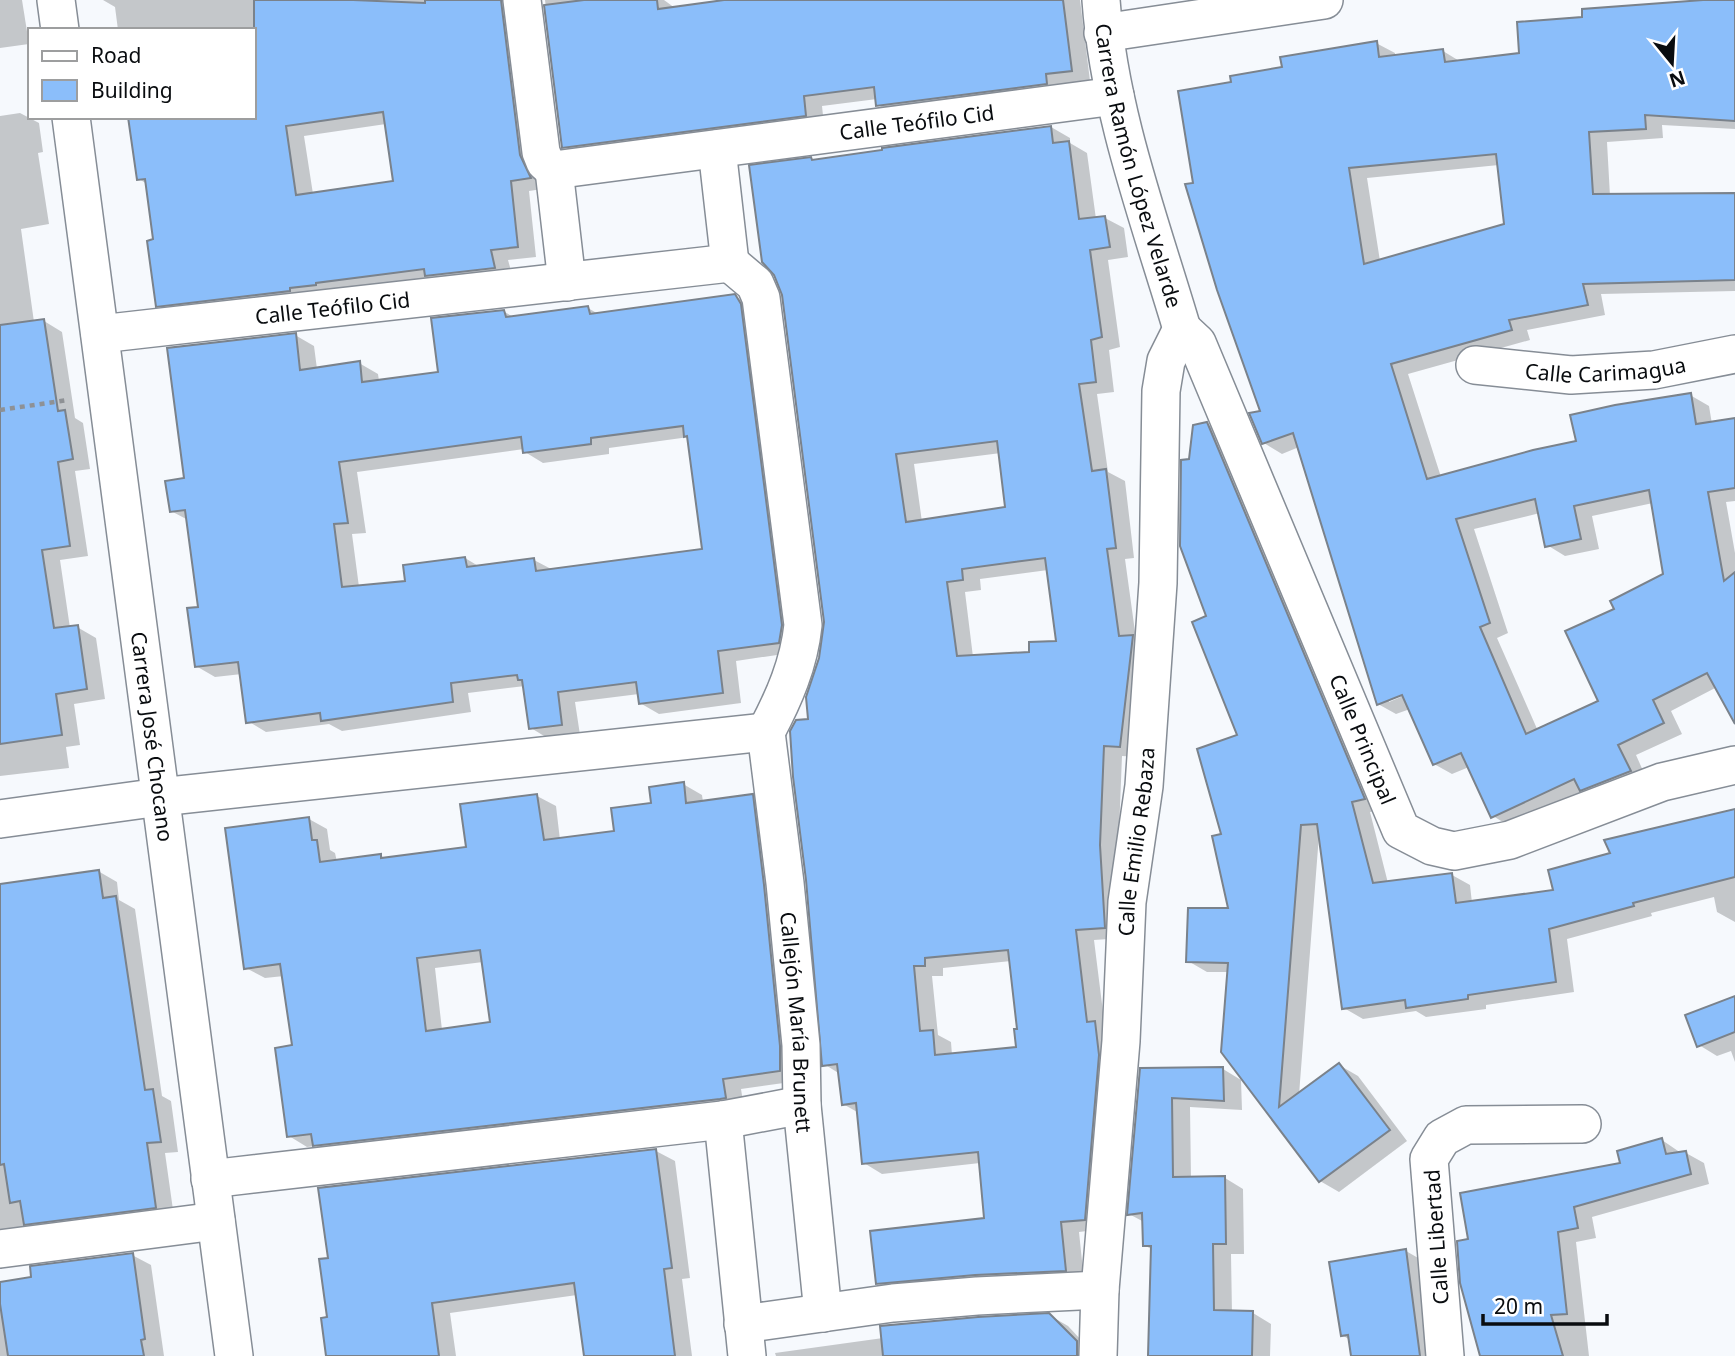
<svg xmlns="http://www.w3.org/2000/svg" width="1735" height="1356" font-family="'Noto Sans',sans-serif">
	<rect width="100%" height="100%" fill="#f6f9fd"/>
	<g fill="#0003" fill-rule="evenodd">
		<path d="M0 0H22L29 44 0 48Z"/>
		<path d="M103 0H335L376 3V0H523L549 188 529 191 536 257 508 260 513 278 176 316 158 305 155 241 147 184 139 179 254 117V30H118L115 7ZM386 124 395 182 313 194 304 136Z"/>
		<path d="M545 0H664L675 8 737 0H1080L1090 81 1064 84 1065 94 897 116 878 105 877 99 822 106 824 125 582 157 564 147Z"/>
		<path d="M1708 0 1735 1V129L1662 125 1663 138 1607 142 1610 196 1735 195V291L1601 294 1605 315 1527 330 1530 340 1408 374 1441 477 1578 443 1690 395 1709 406 1712 424 1735 420V501L1726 502 1735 553V705L1717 687 1671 711 1682 734 1636 755 1648 782 1511 827 1493 816 1469 767 1452 774 1434 764 1410 709 1396 714 1378 704 1299 447 1282 454 1264 443 1262 412 1195 184 1234 84 1376 43 1395 53V56L1443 51 1461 62 1521 55 1584 19ZM1499 165 1506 225 1380 261 1367 178ZM1653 503 1665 574 1617 609 1600 701 1538 731 1497 638 1508 633 1474 529 1540 513 1547 545 1565 556 1599 549 1592 516ZM1410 693 1389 702V698Z"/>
		<path d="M20 113 39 123 43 152 38 153 49 224 21 229 34 322 44 321 62 332 75 418 83 423 90 469 75 471 88 556 60 560 70 628 77 627 96 638 105 699 74 704 80 745 66 747 69 768 0 776V116Z"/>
		<path d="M1051 127 1070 138V143L1087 153 1096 219 1105 218 1124 228 1128 257 1108 260 1120 347 1109 350 1114 392 1097 394 1108 472 1125 481 1134 558 1125 559 1136 639 1138 757 1122 756 1118 857 1123 938 1094 940 1105 1028 1103 1229 1079 1232 1084 1280 896 1294 877 1283 986 1220 980 1163 882 1174 864 1163 859 1113 843 1104 840 1074 824 1064 810 720 826 622 811 159 815 161ZM1001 453 1007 508 922 522 914 464ZM1048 570 1058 642 1030 654 973 657 965 592 981 590 980 579ZM1011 961 1019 1031 1018 1048 952 1055 951 1042 938 1035 932 976H943V968Z"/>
		<path d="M734 296 753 307 797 652 736 661 741 703 659 714 640 703 639 694 575 702 580 735 549 739 531 728 525 686 468 693 471 712 342 731 329 724 266 732 248 721 242 674 215 677 196 666 200 608 188 520 171 511 186 480 295 335 314 346 317 369 359 363 378 374 379 381 440 373 503 311 515 318 588 308 600 315ZM689 437 704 550 553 570 534 560 480 567 465 558 407 582 359 587 352 534 366 533 357 472 524 449 525 452 543 463 609 454V448Z"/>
		<path d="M1207 424 1226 435 1383 809 1370 812 1388 883 1452 875 1470 885 1472 903 1555 891 1613 854 1735 811V922L1717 912 1714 897 1651 913 1652 916 1567 939 1574 992 1486 1005V1009L1426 1017 1416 1011 1363 1019 1344 1008 1319 835 1299 1095 1339 1065 1358 1076 1407 1141 1339 1192 1320 1181 1223 1051 1229 972H1207L1188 961 1230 910 1223 835 1239 736 1208 617 1191 460Z"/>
		<path d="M683 784 702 795 703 802 752 795 771 806 798 1081 741 1089 744 1108 333 1156 316 1146 307 1147 289 1136 293 1047 284 976 265 978 246 968 309 819 327 829 330 850 335 853 337 862 381 856 387 859 468 849 537 796 556 806 560 840 616 832ZM483 962 492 1024 442 1030 435 968Z"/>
		<path d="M98 871 117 882 119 900 135 909 162 1096 171 1101 178 1152 165 1153 174 1217 0 1232V886Z"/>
		<path d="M1735 997V1062L1731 1051 1717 1056 1699 1045Z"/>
		<path d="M1223 1069 1241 1080 1242 1110 1190 1107 1191 1179 1225 1178 1243 1189 1244 1254H1231L1232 1313H1253L1271 1324 1270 1356H1150L1153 1250 1144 1245V1222L1129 1214 1141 1070Z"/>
		<path d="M1662 1140 1681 1153H1686L1704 1163 1709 1184 1592 1217 1596 1238 1576 1242 1589 1356H1482L1470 1240 1622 1164Z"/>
		<path d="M656 1151 675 1161 690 1278 682 1279 692 1356H585L577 1295 450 1313 456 1356H328Z"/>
		<path d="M1406 1251 1425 1262 1436 1356H1352L1350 1340 1342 1335Z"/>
		<path d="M132 1255 151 1265 164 1356H0V1284L33 1279Z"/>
		<path d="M1049 1315 1068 1326 1096 1356H776L775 1353Z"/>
	</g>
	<g fill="#8bbefa" stroke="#7a828b" stroke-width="2" fill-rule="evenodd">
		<path d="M254 0H353L425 3V0H501L520 155 531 178 511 181 518 247 491 250 495 268 425 276 424 269 316 283V285L290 288V291L156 307 147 241 153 239 145 179 137 180 128 117H254ZM383 112 393 181 296 195 286 126Z"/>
		<path d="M584 0H657L658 9 724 0H1063L1072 71 1046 74 1047 84 876 106 874 87 804 96 806 116 562 148 544 5Z"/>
		<path d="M1703 0H1735V121L1645 115 1646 129 1589 132 1593 194 1735 193V280L1583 284 1588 305 1509 320 1512 330 1391 364 1427 479 1533 450 1576 441 1570 415 1615 405 1691 393 1696 424 1735 418V488L1708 492 1724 581 1735 572V724L1707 673 1653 700 1664 723 1618 745 1631 771 1580 791 1574 779 1491 818 1461 753 1433 765 1402 695 1377 705 1293 433 1262 444 1249 413 1260 411 1217 290 1185 184 1193 183 1178 91 1231 82 1230 76 1282 67 1280 57 1377 41 1379 57 1443 49 1445 62 1519 53 1517 22 1582 17V9ZM1496 154 1504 224 1364 264 1349 168ZM1649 490 1663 574 1610 601 1614 609 1565 631 1598 701 1526 734 1480 627 1490 623 1456 519 1535 499 1545 547 1581 539 1574 506Z"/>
		<path d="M1051 126 1053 143 1069 141 1079 219 1105 216 1110 247 1090 250 1102 337 1091 340 1096 382 1079 384 1092 471 1106 469 1116 548 1107 549 1119 636 1133 635 1120 747 1104 746 1100 845 1105 928 1076 930 1087 1022 1095 1021 1099 1055 1085 1220 1061 1222 1066 1271 975 1275 876 1284 870 1231 984 1218 978 1152 862 1164 856 1103 842 1105 837 1064 822 1066 806 880 793 777 790 731 796 720 808 719 806 697 819 658 824 622 782 295 774 275 762 262 749 165 811 157 812 160 882 150V148ZM997 441 1005 507 906 522 896 454ZM1045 558 1056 641 1029 642V652L957 656 947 582 963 580 962 569ZM1008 950 1017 1029H1014L1016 1047 935 1055 933 1030 920 1031 914 966H925V958Z"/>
		<path d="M735 294 741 304 782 625 779 643 718 651 723 693 639 704 636 682 558 692 562 725 529 729 522 680H518L517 675 451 683 453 702 321 721 320 713 246 723 238 662 195 667 187 608 198 607 185 510 170 512 165 481 184 478 167 348 296 333 300 370 360 361 362 382 438 372 431 318 504 310 506 317 588 306 590 314ZM683 426 684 437 687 436 702 549 536 571 534 558 467 567 465 557 403 565 405 581 342 587 334 524 348 523 339 462 521 437 523 453 591 444V438Z"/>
		<path d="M44 319 58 411 65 410 73 459 58 462 70 546 42 550 54 628 78 625 87 689 56 694 62 735 0 744V325Z"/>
		<path d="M1207 422 1365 799 1352 802 1373 883 1452 873 1456 903 1553 890 1548 870 1610 853 1604 840 1735 809V877L1633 903 1634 906 1549 929 1556 982 1468 995V999L1406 1008 1405 1000 1342 1009 1317 824 1301 825 1279 1107 1339 1063 1390 1130 1319 1182 1221 1052 1228 963 1186 962 1188 908H1228L1212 836 1221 834 1197 749 1237 735 1192 622 1206 616 1180 546 1181 460 1189 459 1193 425Z"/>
		<path d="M684 782 686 803 753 794 764 885 780 1046V1071L723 1079 726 1098 720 1099 313 1146 311 1134 287 1137 275 1048 292 1045 280 964 244 969 225 828 309 817 312 840H317L320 862 381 854V858L466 847 460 804 537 794 544 840 614 831 611 808 651 803 649 787ZM480 950 490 1022 426 1031 417 958Z"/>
		<path d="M99 870 103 898 116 896 145 1090 153 1089 161 1142 147 1143 156 1208 24 1225 20 1201 10 1203 4 1164 0 1165V884Z"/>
		<path d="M1735 996V1032L1697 1047 1685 1015Z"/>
		<path d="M1223 1067 1224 1101 1172 1098 1173 1177 1225 1176 1226 1244H1213L1214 1310 1253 1311 1252 1356H1148L1151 1246H1143L1142 1213 1127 1215 1140 1068Z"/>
		<path d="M1662 1138 1666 1154 1686 1151 1691 1174 1574 1207 1578 1228 1558 1232 1567 1314 1551 1315 1563 1356H1480L1460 1283 1457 1241 1468 1239 1460 1193 1620 1163 1617 1151Z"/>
		<path d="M656 1149 672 1268 664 1269 675 1356H584L574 1283 432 1303 439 1356H326L321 1318 327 1317 319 1259 328 1258 318 1188Z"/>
		<path d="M1406 1249 1420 1356H1351L1348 1335 1341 1336 1329 1262Z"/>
		<path d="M133 1253 145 1339 141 1340 144 1356H8L0 1304V1282L31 1277 30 1266Z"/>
		<path d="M1049 1313 1077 1341V1356H883L880 1326 978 1317Z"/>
	</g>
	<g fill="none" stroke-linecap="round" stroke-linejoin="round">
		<g stroke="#868d96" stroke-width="40">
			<g id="minor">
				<path d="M56 0 60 30"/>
				<path d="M522 0 541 152 545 162 554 170"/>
				<path id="s1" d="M1101 0C1109 113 1150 221 1182 329"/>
				<path d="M1103 33 1324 0"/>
				<path id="s2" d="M71 117 234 1356"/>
				<path d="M717 149 730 263"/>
				<path id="s3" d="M554 170 1115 96"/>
				<path d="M554 170 567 282"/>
				<path d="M730 263 755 284 761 298 803 625C799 664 784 698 766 732"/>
				<path id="s4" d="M1182 329 1197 343 1401 830 1432 846 1454 851 1510 840 1662 782 1735 765"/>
				<path id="s5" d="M100 334 730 263"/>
				<path id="s6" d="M1475 365 1571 375 1654 370 1735 354"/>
				<path id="s7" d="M766 732 785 883 801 1045 802 1105 823 1313"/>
				<path d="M0 819 160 797 766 732"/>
				<path d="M723 1120 747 1356"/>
				<path d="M210 1179 723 1120 802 1105"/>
				<path d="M0 1249 216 1221"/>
				<path d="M743 1324 893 1303 977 1296 1100 1290"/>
				<path id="s8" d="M1098 1356 1100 1290 1121 1041 1127 902 1144 786 1158 583 1161 391 1166 361 1182 329"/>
				<path d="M1445 1356 1429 1159 1442 1138 1466 1125 1582 1124"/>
			</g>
		</g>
		<path stroke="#8e9195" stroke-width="4.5" stroke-dasharray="5 5" stroke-linecap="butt" d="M0 410 68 400"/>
		<use href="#minor" stroke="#fff" stroke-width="37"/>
	</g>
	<g text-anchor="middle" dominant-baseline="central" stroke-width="7" stroke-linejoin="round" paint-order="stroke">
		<g font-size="21" fill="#090c0f" stroke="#fff">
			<text stroke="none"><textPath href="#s3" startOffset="366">Calle Teófilo Cid</textPath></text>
			<text stroke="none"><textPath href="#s1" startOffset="170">Carrera Ramón López Velarde</textPath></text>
			<text stroke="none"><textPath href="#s5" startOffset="234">Calle Teófilo Cid</textPath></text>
			<text stroke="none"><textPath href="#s6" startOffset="131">Calle Carimagua</textPath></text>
			<text stroke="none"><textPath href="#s2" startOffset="625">Carrera José Chocano</textPath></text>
			<text stroke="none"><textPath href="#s4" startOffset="450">Calle Principal</textPath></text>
			<text stroke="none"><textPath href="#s8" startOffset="516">Calle Emilio Rebaza</textPath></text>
			<text stroke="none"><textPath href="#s7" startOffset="292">Callejón María Brunett</textPath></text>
			<text transform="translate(1436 1237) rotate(-94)">Calle Libertad</text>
		</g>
	</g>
	<rect x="28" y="28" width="228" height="91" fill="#ffffff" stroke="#9d9e9f" stroke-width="2"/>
	<rect x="42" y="51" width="35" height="10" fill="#ffffff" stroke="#9d9e9f" stroke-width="2"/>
	<text x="91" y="63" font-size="21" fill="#090c0f">Road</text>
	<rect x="42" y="80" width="35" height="21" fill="#8bbefa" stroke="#9d9e9f" stroke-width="2"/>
	<text x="91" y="98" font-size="21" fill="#090c0f">Building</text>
	<g transform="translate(1672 63) rotate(162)" stroke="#ffffff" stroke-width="5" paint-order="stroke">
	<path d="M0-5L12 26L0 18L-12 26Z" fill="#090c0f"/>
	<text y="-10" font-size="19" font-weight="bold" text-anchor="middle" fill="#090c0f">N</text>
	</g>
	<path d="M1483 1314v10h124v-10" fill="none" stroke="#090c0f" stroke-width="3.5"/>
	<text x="1494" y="1314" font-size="21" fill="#090c0f" stroke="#ffffff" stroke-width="5" paint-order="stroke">20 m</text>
</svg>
